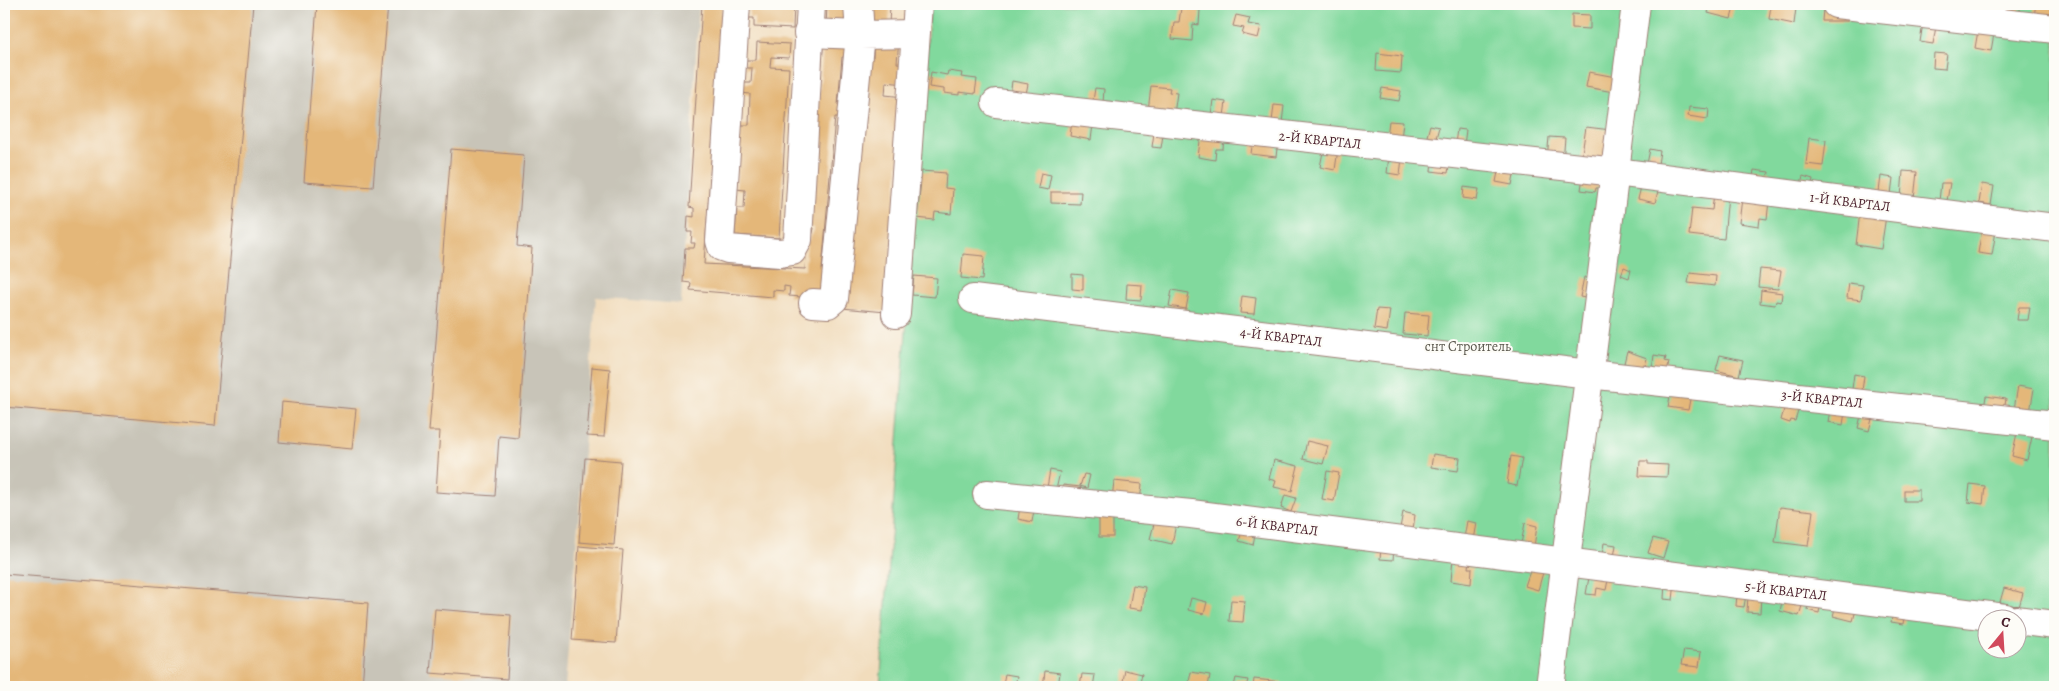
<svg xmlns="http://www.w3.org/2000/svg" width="2059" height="691" font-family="Alegreya,serif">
	<rect width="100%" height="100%" fill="#fdfcf7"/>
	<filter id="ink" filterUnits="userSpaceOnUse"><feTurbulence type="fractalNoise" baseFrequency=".02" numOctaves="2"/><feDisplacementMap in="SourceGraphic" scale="10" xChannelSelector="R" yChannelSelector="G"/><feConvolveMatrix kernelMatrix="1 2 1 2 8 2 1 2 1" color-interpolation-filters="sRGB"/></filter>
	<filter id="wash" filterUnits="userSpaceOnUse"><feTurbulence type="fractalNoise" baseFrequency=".0096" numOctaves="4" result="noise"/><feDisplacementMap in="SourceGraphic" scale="20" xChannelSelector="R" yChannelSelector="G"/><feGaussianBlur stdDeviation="1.12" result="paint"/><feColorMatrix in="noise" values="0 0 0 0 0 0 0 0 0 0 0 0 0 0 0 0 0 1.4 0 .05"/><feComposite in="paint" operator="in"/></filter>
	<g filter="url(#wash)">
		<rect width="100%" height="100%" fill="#f1dcbc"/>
		<path fill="#c8c4b8" d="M4 4H699L681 304 596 297 565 687H4Z"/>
		<path fill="#81d99d" stroke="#667c64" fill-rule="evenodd" d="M930 4H2055V687H880ZM1986 618H2016V648H1986Z"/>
		<g id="blocks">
			<g fill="#e4b779">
				<path d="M4 4H253L215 426 4 407Z"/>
				<path d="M317 4H388L373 187 304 182Z"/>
				<path d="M702 4H722L704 264 805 269 807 243 813 233 814 228 809 227 824 35 854 38 852 57H842L838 105 844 106 843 117H835L822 270H829L827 295 813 298 789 296 790 287 784 286V291L773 290V297L690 290 691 283 683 282 685 248H694L695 243H691L692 232H687L688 216 694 217V208L689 207Z"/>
				<path d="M750 4H794L793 29 754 27V18H749Z"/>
				<path d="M827 4H847L845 29 826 28Z"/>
				<path d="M872 4H890L889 25 871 24Z"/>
				<path d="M1710 4H1735L1731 19 1708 13Z"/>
				<path d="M1944 4H2021L2019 15Z"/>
				<path d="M2036 4H2055V19L2034 16Z"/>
				<path d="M1771 5 1796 8 1794 24 1769 19Z"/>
				<path d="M1181 8 1200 10 1199 25 1193 24 1192 41 1172 39 1174 22H1179Z"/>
				<path d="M1823 9 1848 10V21H1822Z"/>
				<path d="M1572 14 1590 15V29L1572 28Z"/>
				<path d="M1236 15 1250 18 1248 24 1261 26 1258 38 1242 34 1244 28 1233 26Z"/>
				<path d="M1923 23 1936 26 1933 44 1920 42Z"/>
				<path d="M1979 25 1995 28 1991 51 1975 48Z"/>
				<path d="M874 37 899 39 897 63 906 64 905 84 886 82 885 95 904 97 886 312 842 308 863 56 873 57Z"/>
				<path d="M757 42 790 44 789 58 771 57 770 67 789 68 779 238 735 235 737 208H744L745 190 736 189 741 125H749L750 94 741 93 742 83H751L752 68H745L746 60H756Z"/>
				<path d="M1377 53 1402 56 1401 73 1376 71Z"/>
				<path d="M1934 53 1947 54 1945 69 1933 68Z"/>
				<path d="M948 71 962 73 961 77 977 79 975 94 959 92V95L944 93V89L929 87 931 72 947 75Z"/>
				<path d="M1589 72 1621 78 1619 93 1586 87Z"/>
				<path d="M1012 81 1028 84 1025 99 1010 96Z"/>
				<path d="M1151 86 1170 88 1169 92 1177 93 1174 114 1148 111Z"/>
				<path d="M1095 88 1104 89 1103 103 1093 101Z"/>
				<path d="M1382 88 1401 91 1399 101 1380 98Z"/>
				<path d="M1213 100 1226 102 1224 116 1211 115Z"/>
				<path d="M1274 105 1284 106 1282 123 1272 122Z"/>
				<path d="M1689 107 1709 109 1708 119 1688 116Z"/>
				<path d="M1073 114 1094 117 1091 140 1070 136Z"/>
				<path d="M1389 121 1403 122 1401 139 1387 137Z"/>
				<path d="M1430 125 1439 127 1435 142 1426 140Z"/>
				<path d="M1155 126 1169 128 1167 136 1163 135 1161 148 1152 147Z"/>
				<path d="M1586 127 1611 130 1606 163 1581 160Z"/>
				<path d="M1457 129 1466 130 1464 145 1455 144Z"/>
				<path d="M1201 133 1224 136 1223 149H1216L1215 160 1198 157Z"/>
				<path d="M1549 137 1565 138 1563 161 1547 159Z"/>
				<path d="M1253 138 1278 140 1276 157 1251 154Z"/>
				<path d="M1809 138 1826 140 1823 166 1806 164Z"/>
				<path d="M1324 147 1338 149 1335 170 1320 167Z"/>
				<path d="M451 149 524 155 517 246 532 248 518 438 499 436 495 496 436 492 440 431H429Z"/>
				<path d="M1650 149 1660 151 1657 171 1646 169Z"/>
				<path d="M1389 156 1402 158 1400 175 1387 173Z"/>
				<path d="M1432 159 1450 161 1448 173 1431 171Z"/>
				<path d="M1499 167 1515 170 1512 185 1496 182Z"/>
				<path d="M1754 170 1769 172 1767 185 1752 183Z"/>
				<path d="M922 171 946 173 945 188 953 189 951 214 935 212 934 220 917 218Z"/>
				<path d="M1903 171 1917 172 1914 199 1901 198Z"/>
				<path d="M1041 173 1051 175 1048 190 1038 188Z"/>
				<path d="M1803 176 1813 179 1811 189 1800 186Z"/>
				<path d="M1881 176 1893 178 1891 194 1879 192Z"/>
				<path d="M1583 177 1607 179 1606 189 1596 188 1595 192 1581 190Z"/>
				<path d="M1941 183H1950L1947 201H1939Z"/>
				<path d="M1982 184 1994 186 1991 205 1979 203Z"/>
				<path d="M1464 187 1479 189 1477 200 1463 198Z"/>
				<path d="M1641 187 1658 191 1655 203 1638 199Z"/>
				<path d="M1051 192H1081L1080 204 1051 203Z"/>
				<path d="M1714 193 1728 195 1724 239 1689 235 1692 208 1712 210Z"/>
				<path d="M1742 198 1769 201 1767 219 1760 218 1759 226 1739 223Z"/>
				<path d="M1860 212 1886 216 1881 249 1856 245Z"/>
				<path d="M1982 229 1996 231 1992 255 1978 253Z"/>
				<path d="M963 254 984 256 982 280 961 278Z"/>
				<path d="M1624 267 1631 270 1629 278 1621 275Z"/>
				<path d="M1760 269 1781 271 1778 289 1758 287Z"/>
				<path d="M1690 273 1716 276 1715 286 1688 283Z"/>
				<path d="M1072 274 1083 275V290L1072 289Z"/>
				<path d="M914 276 937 278 935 297 912 295Z"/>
				<path d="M1584 277 1594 279 1590 299 1580 297Z"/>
				<path d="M1849 283 1863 285 1861 300 1847 298Z"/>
				<path d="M1127 284 1142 285 1141 300 1126 299Z"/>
				<path d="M1172 290 1189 293 1186 309 1169 306Z"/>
				<path d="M1761 290 1782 293 1781 302 1776 301 1775 305 1760 303Z"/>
				<path d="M1242 296 1256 298 1254 314 1240 313Z"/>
				<path d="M2019 307H2030L2028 320H2017Z"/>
				<path d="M1377 309 1390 310 1387 331 1374 329Z"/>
				<path d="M1405 313 1429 315 1427 336 1403 334Z"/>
				<path d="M1627 351 1647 358 1644 369 1624 363Z"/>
				<path d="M1654 355 1666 357 1665 361 1669 362 1667 372 1652 370Z"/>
				<path d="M1720 355 1743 360 1739 376 1716 370Z"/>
				<path d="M592 367 610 369 604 437 587 436Z"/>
				<path d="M1854 374 1864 376 1862 391 1852 389Z"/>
				<path d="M2018 386 2034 389 2030 412 2014 409Z"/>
				<path d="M1671 391 1691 394 1688 410 1668 407Z"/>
				<path d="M1986 396 2006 399 2004 411 1984 408Z"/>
				<path d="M282 402 356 409 352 449 279 442Z"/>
				<path d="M1786 402 1800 405 1795 421 1791 420 1790 423 1781 420Z"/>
				<path d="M1830 410 1845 412 1843 425 1828 422Z"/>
				<path d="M1862 412 1873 415 1869 431 1858 428Z"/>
				<path d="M2017 433 2032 437 2027 460 2012 456Z"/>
				<path d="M1307 441 1328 446 1323 464 1303 459Z"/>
				<path d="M1433 454 1460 458 1458 471 1431 467Z"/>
				<path d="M1511 456 1522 458 1517 486 1507 484Z"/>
				<path d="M585 458 621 461 614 545 579 542Z"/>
				<path d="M1274 460 1298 466 1292 491 1274 487 1276 481 1269 479Z"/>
				<path d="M1640 461H1648V464L1668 465 1667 477 1639 476Z"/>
				<path d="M1050 470 1060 472 1056 490 1047 488Z"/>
				<path d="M1327 471 1339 473 1334 501 1322 499Z"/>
				<path d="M1084 474 1090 475 1087 488 1080 486Z"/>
				<path d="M1114 481 1142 484 1140 502 1112 499Z"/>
				<path d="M1970 484 1985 486 1983 504 1968 502Z"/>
				<path d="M1063 485 1081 487 1079 497 1062 495Z"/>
				<rect x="1904" y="490" width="15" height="11"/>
				<path d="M1285 495 1296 498 1291 512 1281 508Z"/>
				<path d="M1020 507 1034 510 1032 522 1018 519Z"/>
				<path d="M1780 507 1813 511 1808 546 1775 542Z"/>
				<path d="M1403 512 1415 515 1413 530 1400 528Z"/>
				<rect x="1099" y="516" width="14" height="21"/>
				<path d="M1155 520 1176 524 1172 544 1150 539Z"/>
				<path d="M1467 521 1477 523 1474 540 1464 538Z"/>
				<path d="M1525 523 1537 526 1534 547 1521 544Z"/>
				<path d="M1242 531 1255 534 1253 545 1239 541Z"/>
				<path d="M1653 538 1668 542 1663 558 1648 553Z"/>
				<path d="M1604 543 1616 545 1614 557 1602 555Z"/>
				<path d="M579 546 623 550 616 643 572 640Z"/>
				<path d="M1381 547 1394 548 1393 560 1380 559Z"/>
				<path d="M1453 558 1469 560 1468 568H1472L1471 584 1451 581Z"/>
				<path d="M1532 565 1544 569 1538 590 1525 586Z"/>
				<path d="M1590 572 1609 575 1606 590 1597 588 1596 595 1586 594Z"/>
				<path d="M4 574 368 603 362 687H4Z"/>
				<path d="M1665 581 1675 582 1673 600 1664 599Z"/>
				<path d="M1133 585 1145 587 1142 610 1129 608Z"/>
				<path d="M2004 588 2023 593 2019 607 2000 602Z"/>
				<path d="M1737 594 1746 595 1744 607 1736 606Z"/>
				<path d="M1748 594 1761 596 1760 613 1747 612Z"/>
				<path d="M1783 597 1803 602 1799 616 1780 611Z"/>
				<path d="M1191 598 1207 602 1204 614 1188 610Z"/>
				<path d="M1809 599 1821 601 1819 613 1807 610Z"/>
				<path d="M1231 600 1245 601 1243 622 1229 621Z"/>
				<path d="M1837 601 1857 606 1853 621 1833 616Z"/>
				<path d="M1894 608 1906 611 1904 624 1891 622Z"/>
				<path d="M435 609 511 615 507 679 430 673Z"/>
				<path d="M1684 650 1701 652 1699 667 1681 665Z"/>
				<path d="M1125 670 1142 674 1139 687H1122Z"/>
				<path d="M1045 671 1060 673 1058 687H1043Z"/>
				<path d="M1191 672 1210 675 1208 687H1188Z"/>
				<path d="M1005 674 1017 676 1015 686 1003 684Z"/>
				<path d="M1082 674 1095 675 1093 687H1080Z"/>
				<path d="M1236 678 1248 680 1246 687 1234 686Z"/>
				<path d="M1254 679 1282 682 1281 687H1253Z"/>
			</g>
		</g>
	</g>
	<g filter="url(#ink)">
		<use href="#blocks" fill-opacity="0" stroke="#9e7e74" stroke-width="1"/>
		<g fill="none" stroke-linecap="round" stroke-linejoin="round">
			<g stroke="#9e7e74" stroke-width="30">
				<g id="minor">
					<path d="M736 4 720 241 722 247 728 249 780 253 792 251 798 240 811 4"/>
					<path d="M1836 4 2055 29"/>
					<path d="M808 33 860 35 858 4"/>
					<path d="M996 103 1616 172 2055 228"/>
					<path d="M973 299 1589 374 2055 425"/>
					<path d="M813 303 828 304 834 299 860 35 915 34"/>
					<path d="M896 314 918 4"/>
					<path d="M987 494 1191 514 2005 618"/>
					<path d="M2016 620 2055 625"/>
					<path d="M1550 687 1636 4"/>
				</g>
			</g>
			<use href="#minor" stroke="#fff" stroke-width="28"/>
		</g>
	</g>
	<g text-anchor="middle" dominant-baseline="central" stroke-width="4" stroke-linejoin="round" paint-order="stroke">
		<g font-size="14" fill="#4a1f2b" stroke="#fdfcf7">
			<text transform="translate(1320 140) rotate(6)">2-Й КВАРТАЛ</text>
			<text transform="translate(1850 202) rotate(7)">1-Й КВАРТАЛ</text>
			<text transform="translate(1281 337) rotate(7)">4-Й КВАРТАЛ</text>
			<text transform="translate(1822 399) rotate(6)">3-Й КВАРТАЛ</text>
			<text transform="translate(1277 526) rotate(7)">6-Й КВАРТАЛ</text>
			<text transform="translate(1786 591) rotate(7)">5-Й КВАРТАЛ</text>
		</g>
		<g font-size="14" fill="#5a574d" stroke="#fdfcf7">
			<text x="1468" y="346">снт Строитель</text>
		</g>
	</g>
	<rect width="2059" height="691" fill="none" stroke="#fdfcf7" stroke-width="20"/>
	<g transform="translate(2002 634) rotate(18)"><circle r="24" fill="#fdfcf7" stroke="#b5a4a5"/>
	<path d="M0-4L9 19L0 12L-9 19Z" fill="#d1495b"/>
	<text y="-8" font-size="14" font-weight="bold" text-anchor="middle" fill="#4a1f2b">С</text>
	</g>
</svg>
